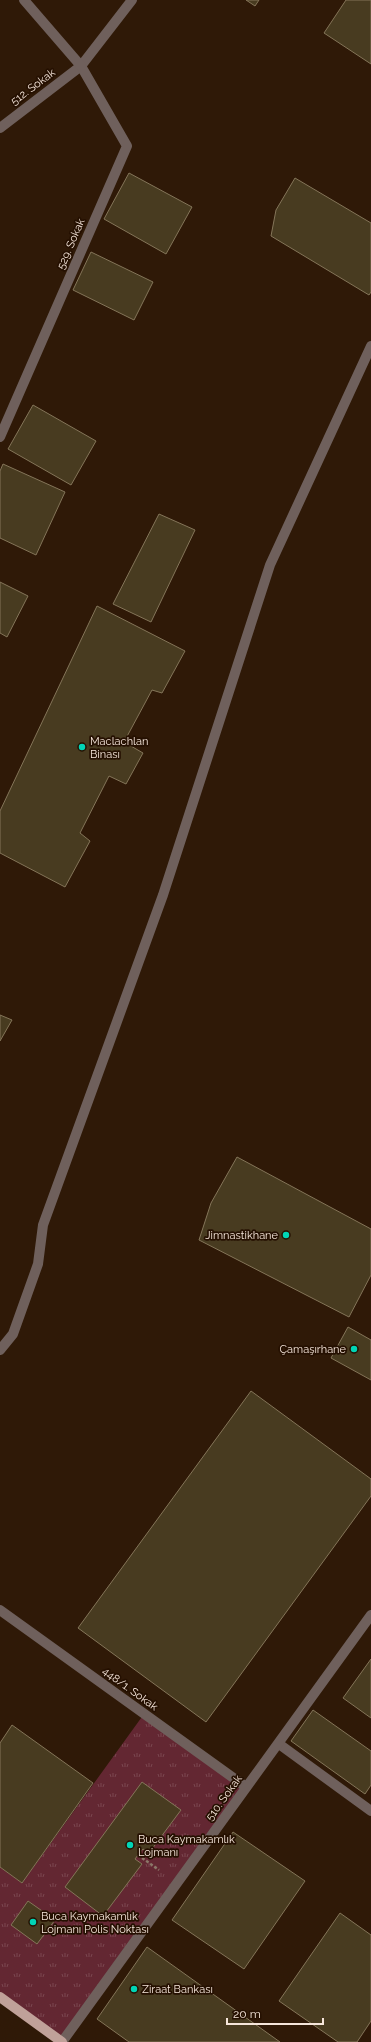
<svg xmlns="http://www.w3.org/2000/svg" width="371" height="2042" font-family="Raleway,sans-serif">
	<defs>
		<pattern id="park-tufts" width="24" height="20" patternUnits="userSpaceOnUse"><rect width="24" height="20" fill="#632732"/><path d="M3 7l-1-3M5 7V3M7 7l1-3M15 17l-1-3M17 17v-4M19 17l1-3" fill="none" stroke="#7a464f"/></pattern>
	</defs>
	<rect width="100%" height="100%" fill="#2f1907"/>
	<path fill="url(#park-tufts)" d="M144 1714 246 1787 62 2042 0 1997V1867L22 1883Z"/>
	<g fill="#483b20" stroke="#847559">
		<path d="M246 0H259L255 6Z"/>
		<path d="M346 0H371V64L324 33Z"/>
		<path d="M129 173 192 207 166 254 104 219Z"/>
		<path d="M295 178 371 223V292L369 295 271 236 276 210Z"/>
		<path d="M91 252 153 282 134 320 73 290Z"/>
		<path d="M33 405 96 441 71 485 8 449Z"/>
		<path d="M3 464 65 492 36 555 0 538V471Z"/>
		<path d="M159 514 195 530 151 622 113 604Z"/>
		<path d="M0 582 28 596 7 637 0 633Z"/>
		<path d="M97 606 185 651 162 693 152 690 124 742 143 753 126 784 109 776 80 833 90 841 65 887 0 853V811Z"/>
		<path d="M0 1015 12 1020 0 1041Z"/>
		<path d="M237 1157 371 1229V1275L349 1317 199 1240 211 1203Z"/>
		<path d="M348 1327 371 1340V1380L331 1358Z"/>
		<path d="M251 1391 371 1479V1496L206 1722 78 1628Z"/>
		<path d="M371 1659V1718L343 1698Z"/>
		<path d="M313 1710 371 1751V1785L365 1794 291 1741Z"/>
		<path d="M12 1725 93 1783 22 1883 0 1867V1743Z"/>
		<path d="M142 1782 181 1810 149 1853 143 1849 138 1855 135 1859 142 1864 103 1916 65 1887Z"/>
		<path d="M233 1832 305 1881 244 1969 172 1920Z"/>
		<path d="M28 1901 55 1920 37 1944 11 1925Z"/>
		<path d="M340 1913 371 1935V2021L357 2042H338L279 2001Z"/>
		<path d="M147 1947 280 2042H129L97 2019Z"/>
	</g>
	<g fill="none" stroke-linecap="round" stroke-linejoin="round">
		<path stroke="#8b7869" stroke-width="2.5" stroke-dasharray="3 2" stroke-linecap="butt" d="M138 1855 159 1870"/>
		<path stroke="#6f605c" stroke-width="10" d="M0 1350 13 1334 38 1264 43 1225 163 895 270 565 371 346"/>
		<g stroke="#6f605c" stroke-width="10">
			<path d="M0 128 81 66 132 0"/>
			<path d="M0 437 127 146 81 66 24 0"/>
			<path d="M0 1610 246 1787"/>
			<path d="M279 1744 371 1811"/>
			<path d="M62 2042 371 1615"/>
		</g>
		<path stroke="#c0a199" stroke-width="10" d="M0 1997 62 2042"/>
	</g>
	<g fill="#01d5b6" stroke="#251001" stroke-width="1.5">
		<circle cx="82" cy="747" r="4"/>
		<circle cx="286" cy="1235" r="4"/>
		<circle cx="354" cy="1349" r="4"/>
		<circle cx="130" cy="1845" r="4"/>
		<circle cx="33" cy="1922" r="4"/>
		<circle cx="134" cy="1989" r="4"/>
	</g>
	<g text-anchor="middle" dominant-baseline="central" stroke-width="3.5" stroke-linejoin="round" paint-order="stroke">
		<g font-size="11" fill="#f6e6db" stroke="#251001">
			<text transform="translate(33 87) rotate(-37)">512. Sokak</text>
			<text transform="translate(71 244) rotate(-67)">529. Sokak</text>
			<text transform="translate(130 1689) rotate(36)">448/1. Sokak</text>
			<text transform="translate(224 1798) rotate(-54)">510. Sokak</text>
		</g>
		<g font-size="11" fill="#f6e6db" stroke="#251001" text-anchor="start">
			<text x="90" y="741">Maclachlan<tspan x="90" dy="13">Binası</tspan></text>
			<text x="278" y="1235" text-anchor="end">Jimnastikhane</text>
			<text x="346" y="1349" text-anchor="end">Çamaşırhane</text>
			<text x="138" y="1839">Buca Kaymakamlık<tspan x="138" dy="13">Lojmanı</tspan></text>
			<text x="41" y="1916">Buca Kaymakamlık<tspan x="41" dy="13">Lojmanı Polis Noktası</tspan></text>
			<text x="142" y="1989">Ziraat Bankası</text>
		</g>
	</g>
	<path d="M227 2018v6h96v-6" fill="none" stroke="#f6e6db" stroke-width="2"/>
	<text x="233" y="2018" font-size="12" fill="#f6e6db" stroke="#251001" stroke-width="3" paint-order="stroke">20 m</text>
</svg>
